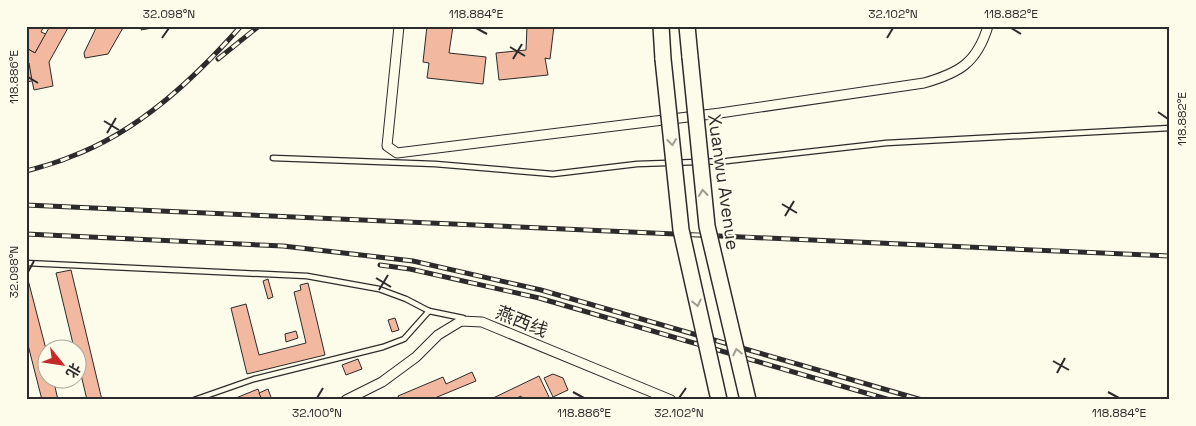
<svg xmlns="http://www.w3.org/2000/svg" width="1196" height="426" font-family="'Space Grotesk','Noto Sans SC',sans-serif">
	<rect width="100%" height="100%" fill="#fdfbea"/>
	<g fill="#f2b8a0" stroke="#2b2b2b">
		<path d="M44 26 41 32 46 34 35 53 28 49 26 53V27Z"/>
		<path d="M50 26H69L49 62 53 86 34 90 26 53 28 49 35 53Z"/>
		<path d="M97 26H124L108 54 85 58 84 53Z"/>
		<path d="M143 26H163L141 30Z"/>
		<path d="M427 26H453L449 53 486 57 483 84 427 78 429 63 423 62Z"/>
		<path d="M527 26H554L550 59 545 58 548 75 499 80 496 53 526 50Z"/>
		<path d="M26 61 29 63 32 81 26 82Z"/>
		<path d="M71 270 102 400H87L78 362V348H74L56 273Z"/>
		<path d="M26 272 48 357V378H53L58 400H42L26 337Z"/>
		<path d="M268 279 273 297 268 299 263 281Z"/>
		<path d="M308 283 325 355 247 374 231 308 246 304 259 355 306 343 294 292 301 290 300 285Z"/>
		<path d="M395 318 399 330 392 332 388 320Z"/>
		<path d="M296 331 298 338 286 342 285 334Z"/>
		<path d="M358 359 362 369 346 375 342 365Z"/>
		<path d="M472 372 476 381 430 400H400L398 396 443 377 446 384Z"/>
		<path d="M553 374 563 378 568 390 553 397 544 378Z"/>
		<path d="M539 376 550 399 523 400 521 396 513 400H489Z"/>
		<path d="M258 389 262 400H231Z"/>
		<path d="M268 389 272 400H262L259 393Z"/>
	</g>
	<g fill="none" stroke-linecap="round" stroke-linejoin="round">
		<g stroke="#2b2b2b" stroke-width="7">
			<g id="lane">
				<path d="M273 158 435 164 553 174 637 164 727 161 886 143 1170 128"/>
				<path d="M26 263 307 276 379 289 406 299 429 311 463 318"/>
				<path d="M194 400 254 379 383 347 404 339 429 311"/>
			</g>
		</g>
		<g stroke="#2b2b2b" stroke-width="11">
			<g id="street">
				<path d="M399 26 387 146 397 153 720 113 924 83C959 73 977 63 988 26"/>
				<path d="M346 400 382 382 416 357 438 335 461 321 482 322 671 400"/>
			</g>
		</g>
		<g stroke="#2b2b2b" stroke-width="18">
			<g id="highway">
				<path d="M661 26 663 59"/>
				<path d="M687 26 690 57"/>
			</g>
		</g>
		<use href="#lane" stroke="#fdfbea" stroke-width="4.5"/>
		<use href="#street" stroke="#fdfbea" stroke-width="9"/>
		<use href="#highway" stroke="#fdfbea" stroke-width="15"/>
		<g stroke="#2b2b2b" stroke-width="5">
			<g id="rail">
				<path d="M218 59 259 26"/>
				<path d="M26 171C41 167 56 163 70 157 138 132 194 79 241 26"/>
				<path d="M26 205 1170 256"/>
				<path d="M26 234 283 246 413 261 541 290 922 400"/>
				<path d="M380 265 410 269 539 298 890 400"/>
			</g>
		</g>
		<use href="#rail" stroke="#fdfbea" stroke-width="3" stroke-dasharray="9" stroke-linecap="butt"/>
		<g stroke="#2b2b2b" stroke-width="18" stroke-linecap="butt">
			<g id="highway-bridge">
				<path d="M690 57 707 226 748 400"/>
				<path d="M663 59 681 230 719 400"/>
			</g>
		</g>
		<use href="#highway-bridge" stroke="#fdfbea" stroke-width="15"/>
	</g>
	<defs><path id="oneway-chevron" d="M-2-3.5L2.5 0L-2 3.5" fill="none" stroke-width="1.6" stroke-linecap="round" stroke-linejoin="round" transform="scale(1.25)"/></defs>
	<g stroke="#9e9d94">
		<use href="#oneway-chevron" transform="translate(672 142) rotate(84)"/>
		<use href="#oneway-chevron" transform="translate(703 193) rotate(-96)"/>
		<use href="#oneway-chevron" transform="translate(697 303) rotate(77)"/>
		<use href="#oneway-chevron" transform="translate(737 352) rotate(-103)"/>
	</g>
	<path fill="none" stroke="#2b2b2b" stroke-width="2" d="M476 28 487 34M1011 28 1021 34M162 38 169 28M887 38 893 28M510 47 525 56M513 59 522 44M28 77 38 83M1158 112 1168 119M104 121 119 130M107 133 116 118M782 204 797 213M785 216 794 201M28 272 34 261M376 278 391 287M379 290 388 275M1053 361 1069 370M1057 373 1065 358M573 392 584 398M1108 392 1119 398M317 398 323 388M679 398 686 388"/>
	<g text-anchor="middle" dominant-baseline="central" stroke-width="4" stroke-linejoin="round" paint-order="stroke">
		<g font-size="18" fill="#2b2b2b" stroke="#fdfbea">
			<text transform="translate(724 182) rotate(82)">Xuanwu Avenue</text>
			<text transform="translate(522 321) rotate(22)">燕西线</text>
		</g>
	</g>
	<rect width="1196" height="426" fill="none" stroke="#fdfbea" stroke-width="55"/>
	<g transform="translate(62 364) rotate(120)"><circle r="24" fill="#fdfbea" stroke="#a9a89e"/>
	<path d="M0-4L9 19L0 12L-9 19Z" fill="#c62828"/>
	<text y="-8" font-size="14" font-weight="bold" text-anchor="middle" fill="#2b2b2b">北</text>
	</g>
	<rect x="28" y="28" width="1140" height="370" fill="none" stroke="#2b2b2b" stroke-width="2"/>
	<g font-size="12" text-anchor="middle" fill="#2b2b2b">
		<text x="169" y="18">32.098°N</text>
		<text x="476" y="18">118.884°E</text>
		<text x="893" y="18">32.102°N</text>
		<text x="1011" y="18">118.882°E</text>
		<text transform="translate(14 77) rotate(-90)" y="4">118.886°E</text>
		<text transform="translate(1182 119) rotate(-90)" y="4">118.882°E</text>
		<text transform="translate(14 272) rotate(-90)" y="4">32.098°N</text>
		<text x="317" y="417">32.100°N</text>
		<text x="584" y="417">118.886°E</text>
		<text x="679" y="417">32.102°N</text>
		<text x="1119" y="417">118.884°E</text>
	</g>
</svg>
